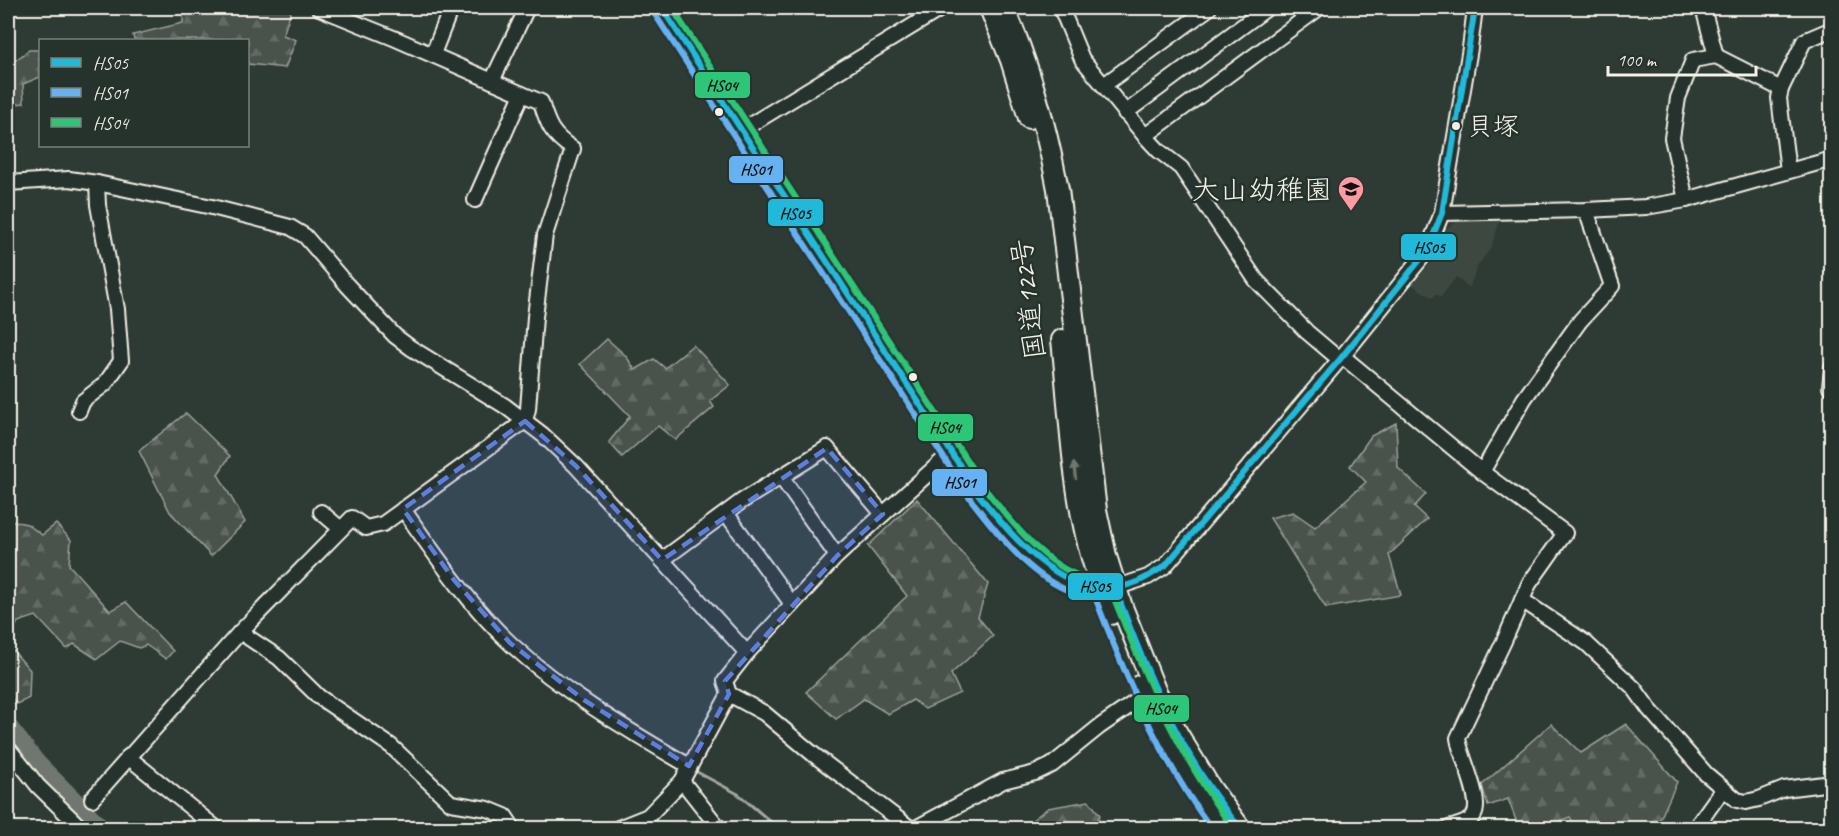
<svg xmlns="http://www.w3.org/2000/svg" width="1839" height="836" font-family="Caveat,'Klee One',sans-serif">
	<defs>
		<pattern id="forest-firs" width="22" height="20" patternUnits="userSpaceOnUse" patternTransform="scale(1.5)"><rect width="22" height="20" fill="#48524c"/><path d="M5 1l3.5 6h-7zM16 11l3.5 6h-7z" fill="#636b66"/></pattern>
	</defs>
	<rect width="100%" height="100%" fill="#2e3b34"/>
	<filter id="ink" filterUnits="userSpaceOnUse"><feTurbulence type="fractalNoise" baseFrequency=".0167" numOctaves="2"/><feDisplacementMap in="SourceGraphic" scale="12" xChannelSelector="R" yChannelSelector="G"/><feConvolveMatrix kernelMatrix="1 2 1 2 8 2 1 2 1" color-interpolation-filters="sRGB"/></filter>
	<g filter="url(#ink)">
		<path fill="#3c4841" d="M1500 220 1491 248 1478 265 1469 288 1456 277 1441 297 1436 294 1433 298 1411 284 1432 262 1444 238 1447 228 1456 222Z"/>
		<g fill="url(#forest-firs)" stroke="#9ea29a" stroke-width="1.5">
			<path d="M197 8H292L283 35 296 40 285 68 248 64V40H134L133 35 183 23V13Z"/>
			<path d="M29 50H38L40 77 23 84 24 103 8 105V66Z"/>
			<path d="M607 339 626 356 635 370 654 359 665 368 693 345 730 385 710 401 714 407 675 440 658 426 622 457 609 442 630 416 580 364Z"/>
			<path d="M186 413 230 456 218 474 245 522 211 556 170 512 139 451Z"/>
			<path d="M1396 423 1398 468 1426 494 1414 507 1427 519 1389 555 1401 595 1326 608 1270 518 1293 512 1315 527 1366 482 1350 466 1371 436Z"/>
			<path d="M917 499 988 584 978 617 993 636 951 674 960 693 925 709 913 700 888 714 864 699 836 719 806 692 907 596 868 546Z"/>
			<path d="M8 520 27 524 42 535 56 524 71 540 69 565 110 611 126 602 173 651 166 659 146 645 139 648 120 641 97 659 74 644 67 649 36 616 18 622 8 641Z"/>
			<path d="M8 645 30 670 29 698 17 704 8 694Z"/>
			<path d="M1551 724 1581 753 1626 724 1677 782 1656 828H1601L1599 823 1576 828 1570 817 1541 828H1519L1508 799 1488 806 1482 785Z"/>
			<path d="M1089 801 1100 815 1093 828H1022L1048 808Z"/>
		</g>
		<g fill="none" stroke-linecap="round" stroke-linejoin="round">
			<path stroke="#a4a8a0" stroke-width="3" d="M697 772 738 794 778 828"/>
			<path stroke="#6f7770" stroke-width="18" d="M8 726 37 763 102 828"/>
			<g stroke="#f4f1e8" stroke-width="18">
				<g id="minor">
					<path d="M319 8 396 39 522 94 475 200"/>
					<path d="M1061 8 1082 59 1145 136 1159 151 1181 168 1256 280 1307 332 1333 354 1347 360 1482 472 1565 533 1529 584 1504 641 1458 738C1460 756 1483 799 1474 815 1471 822 1456 826 1449 828"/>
					<path d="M1703 8 1716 56 1781 89 1779 98 1788 171"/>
					<path d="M433 54 451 8"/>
					<path d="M492 81 527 8"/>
					<path d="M1104 85 1209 8"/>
					<path d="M1781 89 1804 41 1832 29"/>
					<path d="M1125 113 1267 8"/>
					<path d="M742 130 942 8"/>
					<path d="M1145 136 1319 8"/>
					<path d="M8 183 69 179 97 183 212 207 290 227 305 236 347 285 395 336 411 348 505 406 543 435 576 466 747 653 837 556 952 452"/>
					<path d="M1686 200 1672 138 1678 98 1693 60 1716 56"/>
					<path d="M1442 213 1586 210 1646 207 1686 200 1832 159"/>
					<path d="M1830 387 1832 368"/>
					<path d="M79 411 83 401 105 384 121 361 117 309 98 205 97 183"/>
					<path d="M1482 472 1524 399 1580 321 1612 286 1586 210"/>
					<path d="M781 477 837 556"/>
					<path d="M403 509C436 556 469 605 512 645 564 693 628 730 689 766"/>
					<path d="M321 512 341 529"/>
					<path d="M726 513 792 604"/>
					<path d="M662 560 742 501 827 448 883 514"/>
					<path d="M1115 588 1148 577 1165 566 1341 358 1427 251 1442 213 1470 48 1475 8"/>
					<path d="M1522 600 1586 643 1634 688 1649 709 1706 774 1737 800 1746 802 1759 799 1784 789 1832 783"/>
					<path d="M240 632 279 658 319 697 391 746 451 803 488 809 505 816 513 828"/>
					<path d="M747 653 725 681 729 694 764 713 813 754 910 828"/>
					<path d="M8 748 38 786 81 828"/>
					<path d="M128 757 216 828"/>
					<path d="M682 781 719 828"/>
					<path d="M92 799 240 632 352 518 366 528 383 524 525 421 528 409 535 317 545 235 573 149C552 135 548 126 541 102L522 94"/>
					<path d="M618 828 648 816 682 781 729 694"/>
					<path d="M916 828 1003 781 1035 773 1052 765 1099 727 1144 696"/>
					<path d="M1698 828V824L1723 789"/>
				</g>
			</g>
			<g stroke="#f4f1e8" stroke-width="21">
				<path id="major" d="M662 8 979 495C1011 537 1056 591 1113 588"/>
			</g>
			<g stroke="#f4f1e8" stroke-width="24">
				<g id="highway">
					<path d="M990 8 1011 60 1029 118"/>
					<path d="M1004 8C1030 66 1046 126 1058 189L1096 510 1106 556 1122 607 1155 690 1177 733 1211 789 1240 828"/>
					<path d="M1062 340C1069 402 1071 465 1084 526 1090 556 1100 585 1111 614"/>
					<path d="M1139 686 1183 772 1222 828"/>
				</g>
			</g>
			<use href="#minor" stroke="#26332d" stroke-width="14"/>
			<use href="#major" stroke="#26332d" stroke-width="16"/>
			<use href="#highway" stroke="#26332d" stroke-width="20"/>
			<g stroke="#26332d" stroke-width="10">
				<g id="bus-1">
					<path d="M662 8 979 495C1015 540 1070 609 1137 582 1147 578 1156 571 1165 566L1341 358 1427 251 1442 213 1475 8"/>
					<path d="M1115 588C1146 672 1182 759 1240 828"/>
				</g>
			</g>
			<g stroke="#26332d" stroke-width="10">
				<g id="bus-2">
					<path d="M654 13 972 501C997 533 1028 574 1067 590 1077 594 1089 596 1099 598"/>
					<path d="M1093 592C1125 675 1158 756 1211 828"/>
				</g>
			</g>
			<g stroke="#26332d" stroke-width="10">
				<g id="bus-3">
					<path d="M672 8 986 490C1008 518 1041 560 1075 574 1084 577 1094 578 1103 580"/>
					<path d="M1109 586C1143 672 1174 747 1229 823"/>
				</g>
			</g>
			<use href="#bus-1" stroke="#20b9da" stroke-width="6"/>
			<use href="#bus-2" stroke="#66b1f2" stroke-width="6"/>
			<use href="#bus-3" stroke="#2dc577" stroke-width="6"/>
		</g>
		<defs><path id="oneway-solid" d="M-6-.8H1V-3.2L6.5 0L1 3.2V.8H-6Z" transform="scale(1.5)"/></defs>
		<use fill="#6e766e" href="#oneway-solid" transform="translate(1075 471) rotate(-97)"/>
	</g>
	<path fill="#5e7fdd" fill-opacity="0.2" stroke="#5e7fdd" stroke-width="4.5" stroke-dasharray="12 8" stroke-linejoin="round" d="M525 421 576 466 662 560 827 448 883 514 837 556 725 681 729 694 689 766 584 700 510 643 454 580 403 509Z"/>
	<defs>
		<g id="school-pin" transform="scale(1.35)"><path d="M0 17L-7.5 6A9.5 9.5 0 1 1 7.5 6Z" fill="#ff9aa2" stroke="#26332d"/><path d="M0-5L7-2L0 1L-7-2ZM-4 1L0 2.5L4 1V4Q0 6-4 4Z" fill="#111"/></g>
	</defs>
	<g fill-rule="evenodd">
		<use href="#school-pin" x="1351" y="189"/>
	</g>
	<g fill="#f4f1e8" stroke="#26332d" stroke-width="2">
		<circle cx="719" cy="112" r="5"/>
		<circle cx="1456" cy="126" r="5"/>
		<circle cx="913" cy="377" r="5"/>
	</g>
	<g text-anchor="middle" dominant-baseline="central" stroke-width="5" stroke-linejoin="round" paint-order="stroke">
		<g font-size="26" fill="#f4f1e8" stroke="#26332d" text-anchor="start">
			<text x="1467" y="126">貝塚</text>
		</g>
		<g font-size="28" fill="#f4f1e8" stroke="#26332d" text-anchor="end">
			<text x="1332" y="189">大山幼稚園</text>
		</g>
		<g font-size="28" fill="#f4f1e8" stroke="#26332d">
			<text transform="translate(1028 299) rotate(-97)">国道122号</text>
		</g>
	</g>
	<g stroke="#26332d" stroke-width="2">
		<rect x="694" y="71" width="57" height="28" rx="6" fill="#2dc577"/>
		<rect x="728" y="155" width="56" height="29" rx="6" fill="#66b1f2"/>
		<rect x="767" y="198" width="57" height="29" rx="6" fill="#20b9da"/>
		<rect x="1400" y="233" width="57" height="28" rx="6" fill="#20b9da"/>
		<rect x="917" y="413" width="57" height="29" rx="6" fill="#2dc577"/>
		<rect x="931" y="468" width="57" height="29" rx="6" fill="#66b1f2"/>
		<rect x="1067" y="572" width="57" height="29" rx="6" fill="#20b9da"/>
		<rect x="1133" y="694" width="57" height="29" rx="6" fill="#2dc577"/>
	</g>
	<g font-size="16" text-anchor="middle" font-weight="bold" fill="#111">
		<text x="722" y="91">HS04</text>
		<text x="756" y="175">HS01</text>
		<text x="795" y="219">HS05</text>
		<text x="1429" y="253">HS05</text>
		<text x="945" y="433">HS04</text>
		<text x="960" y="488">HS01</text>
		<text x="1095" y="592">HS05</text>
		<text x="1161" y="714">HS04</text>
	</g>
	<rect width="1839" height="836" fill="none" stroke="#26332d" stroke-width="30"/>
	<rect x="15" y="15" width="1809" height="806" fill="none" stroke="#f4f1e8" stroke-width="2" filter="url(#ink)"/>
	<rect x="39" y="39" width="210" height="108" fill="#26332d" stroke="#787f78" stroke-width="1.5"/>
	<rect x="51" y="58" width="30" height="9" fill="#20b9da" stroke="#787f78" stroke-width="1.5"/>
	<text x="93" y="69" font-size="18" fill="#f4f1e8">HS05</text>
	<rect x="51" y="88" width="30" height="9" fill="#66b1f2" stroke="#787f78" stroke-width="1.5"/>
	<text x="93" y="99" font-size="18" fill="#f4f1e8">HS01</text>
	<rect x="51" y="118" width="30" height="9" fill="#2dc577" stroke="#787f78" stroke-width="1.5"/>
	<text x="93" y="129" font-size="18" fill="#f4f1e8">HS04</text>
	<path d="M1608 66v9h148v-9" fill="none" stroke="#f4f1e8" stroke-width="3"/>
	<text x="1617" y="66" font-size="18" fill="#f4f1e8" stroke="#26332d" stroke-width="4.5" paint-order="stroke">100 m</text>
</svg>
